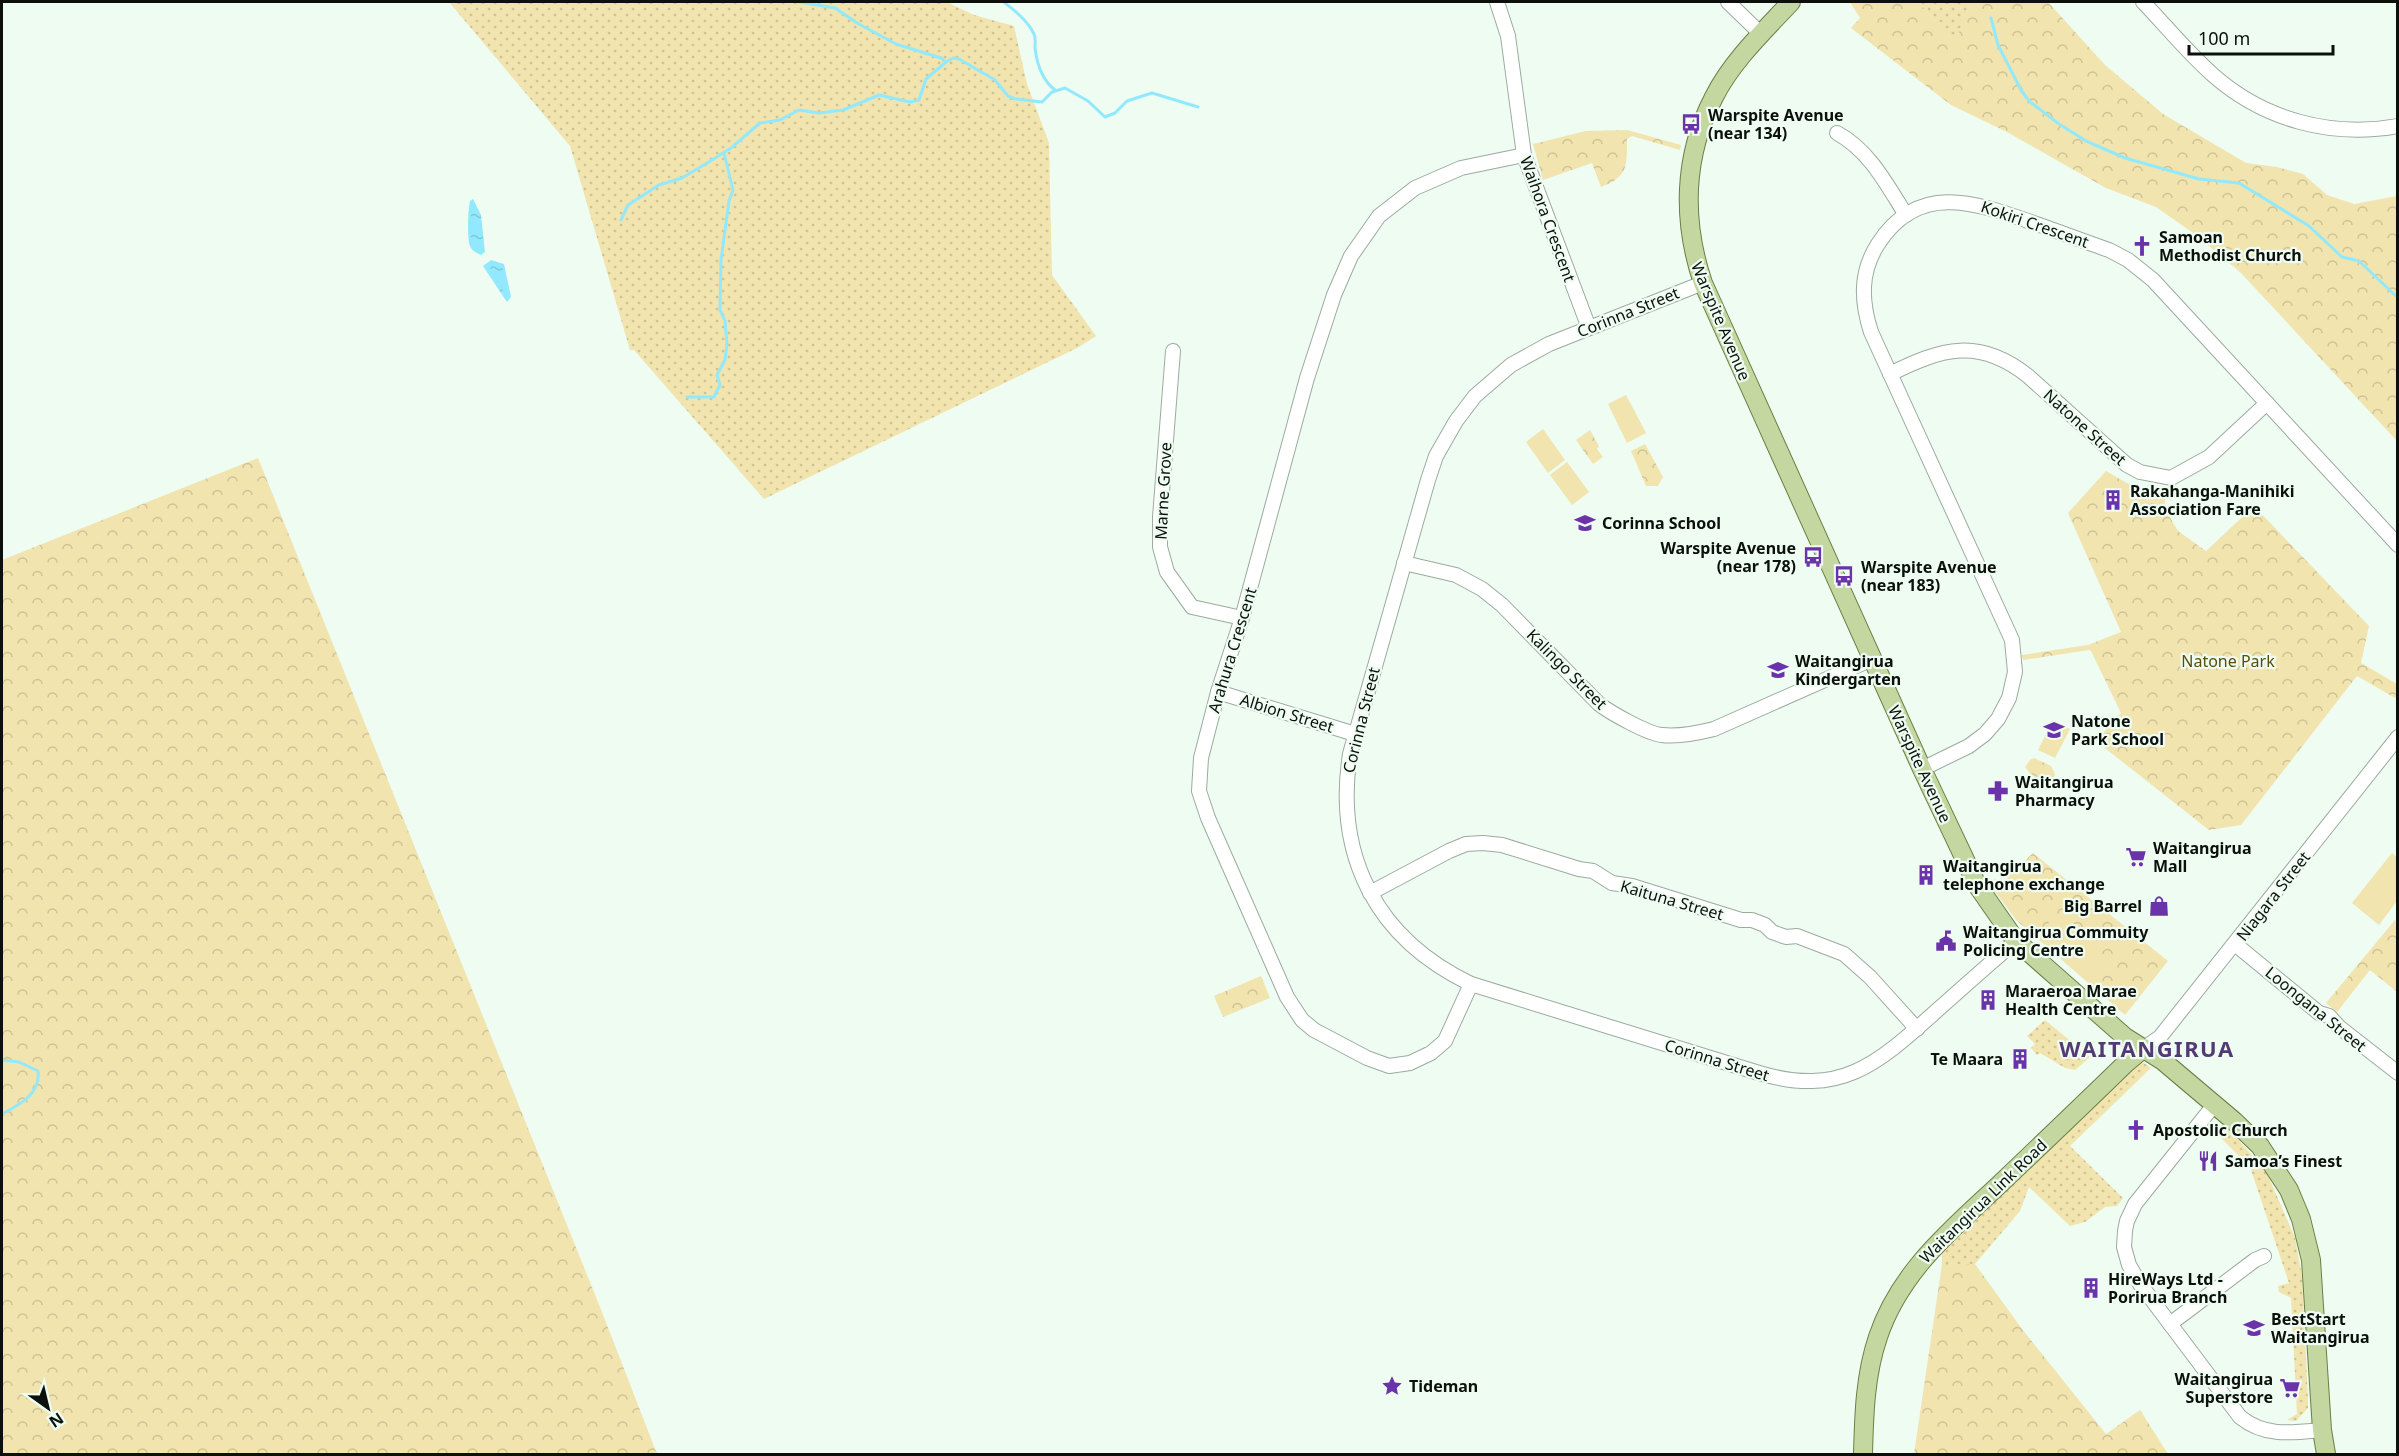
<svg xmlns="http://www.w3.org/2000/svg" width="2399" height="1456" font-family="'Noto Sans',sans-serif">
	<defs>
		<pattern id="grass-dots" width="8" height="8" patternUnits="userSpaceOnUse" patternTransform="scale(1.5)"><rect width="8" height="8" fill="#f1e4af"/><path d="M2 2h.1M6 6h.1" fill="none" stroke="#cdc395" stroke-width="1.8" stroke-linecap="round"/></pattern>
		<pattern id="forest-crowns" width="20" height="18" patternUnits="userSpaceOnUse" patternTransform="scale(1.5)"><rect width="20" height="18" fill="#f1e4af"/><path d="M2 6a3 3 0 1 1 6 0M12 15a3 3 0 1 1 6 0" fill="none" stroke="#cdc395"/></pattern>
		<pattern id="water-ripples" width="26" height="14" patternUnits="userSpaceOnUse" patternTransform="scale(1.5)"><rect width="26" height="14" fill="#92e9fd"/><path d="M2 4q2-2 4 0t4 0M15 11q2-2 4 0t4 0" fill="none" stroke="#7dc7d8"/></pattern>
	</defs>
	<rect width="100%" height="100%" fill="#eefcf2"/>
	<g fill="url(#grass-dots)">
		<path d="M449 2H947L974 15 1014 26 1027 84 1049 143 1052 275 1096 336 1079 347 764 499 634 350H630L570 146Z"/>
		<path d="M1918 2H1971L1955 43Z"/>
		<path d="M2045 1020 2090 1057 2075 1070 2065 1068 2040 1053 2037 1055 2031 1048 2035 1044 2027 1036Z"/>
		<path d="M2144 1063 2151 1068 2070 1146 2123 1198 2117 1206 2105 1207 2085 1222 2070 1226 2029 1187 2020 1211 1975 1264H1942V1248L2135 1064Z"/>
		<path d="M2213 1127 2231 1131 2267 1173 2295 1238 2302 1276 2308 1400V1408L2296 1421 2287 1420 2297 1414 2291 1298 2279 1292 2278 1286 2289 1283 2250 1167 2217 1134 2207 1135Z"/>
	</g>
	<g fill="url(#forest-crowns)">
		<path d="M1850 2H1918L1955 42 1971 2H2048L2105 65 2163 114 2246 163 2277 167 2303 174 2327 195 2354 204 2397 196V441L2241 273 2196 235 2156 207 2106 188 2007 132 1951 105 1851 28 1860 18Z"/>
		<path d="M1627 130 1681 145 1680 150 1632 136 1627 139C1627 166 1628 177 1601 187L1592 163 1543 180 1533 144 1586 131Z"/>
		<path d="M1590 430 1599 446 1597 449 1603 457 1593 464 1576 440Z"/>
		<path d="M1645 444 1663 477 1658 486H1646L1631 451Z"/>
		<path d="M258 458 600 1307 657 1454H2V560Z"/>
		<path d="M2106 471C2130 485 2138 491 2167 490L2164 507 2178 531 2206 551 2254 506 2369 626 2361 663 2397 684V699L2357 676 2241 825 2209 830 2096 741 2121 713 2091 651 2089 650 2023 660 2022 655 2088 645 2121 632 2068 513Z"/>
		<path d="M2034 758 2051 766 2055 774 2052 781 2047 779 2045 781 2031 775 2025 767 2030 760Z"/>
		<path d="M2033 853 2168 961 2125 1015 2017 921 1990 885V883L1995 879 2001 884Z"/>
		<path d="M2395 920 2398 925 2397 992 2370 970 2337 1012 2326 1003Z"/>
		<path d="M1261 976 1270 998 1223 1017 1214 996Z"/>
		<path d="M1942 1264H1975L2022 1329 2106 1434 2140 1410 2168 1454H1914Z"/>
	</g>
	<g fill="#f1e4af">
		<path d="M1626 395 1646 433 1627 443 1608 404Z"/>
		<path d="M1543 429 1565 460 1548 473 1526 442Z"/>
		<path d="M1567 462 1589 492 1572 505 1550 475Z"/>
		<path d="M2053 720 2070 729 2055 758 2038 750Z"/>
		<path d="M2392 853 2397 857V901L2379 925 2352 903Z"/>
		<path d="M2052 918 2073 935 2064 945 2044 929Z"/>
		<path d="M2076 938 2105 961 2092 978 2062 955Z"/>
	</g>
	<g fill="url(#water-ripples)">
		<path d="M473 199 481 215 485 252 481 255C477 253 472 251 470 246 467 238 468 210 470 201Z"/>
		<path d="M491 260 504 264 511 297 507 302 483 266Z"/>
	</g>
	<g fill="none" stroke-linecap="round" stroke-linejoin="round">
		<g stroke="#92e9fd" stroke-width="3">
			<path d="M799 2 835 8 857 23 896 44 941 58 946 62 953 58 959 59 995 80 1008 96 1015 99 1042 102 1052 92 1065 88 1088 101 1105 117 1115 113 1127 101 1152 93 1198 107"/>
			<path d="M1004 2C1014 10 1028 21 1034 34 1036 38 1035 43 1035 48 1037 65 1042 80 1055 90"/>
			<path d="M1991 18 1998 45 2021 90 2029 101 2059 124 2086 141 2125 158 2199 179 2239 183 2309 226 2342 257 2359 261 2398 298"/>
			<path d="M621 220 628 205 659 185 682 178 712 160 731 148 760 123 780 120 799 110 819 113 843 110 879 95 910 102 919 100 926 79 946 62"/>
			<path d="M687 397H714L720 385 717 375 725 360 727 344 725 321 720 310 721 260 729 201 733 190 724 153"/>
			<path d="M2 1060 19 1062 38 1071C41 1094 19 1105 2 1114"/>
		</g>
		<g stroke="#9caaa0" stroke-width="16">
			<g id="minor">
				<path d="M1497 2 1508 36 1524 155 1589 328"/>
				<path d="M1728 2 1761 34"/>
				<path d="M2143 2C2166 26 2188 53 2213 75 2264 120 2331 138 2398 126"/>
				<path d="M1837 133C1869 150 1887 185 1906 215"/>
				<path d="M1703 283 1549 344 1511 365 1475 396 1456 421 1436 456 1428 480 1350 754C1334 857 1377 939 1471 984L1759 1073C1840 1097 1876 1065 1933 1014 1961 989 1988 965 2016 941"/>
				<path d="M1173 351 1160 517V547L1167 572 1192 607 1242 618"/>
				<path d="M1890 374C1942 348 1979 337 2028 376L2127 465 2140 472 2171 478 2209 457 2267 403"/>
				<path d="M1404 563 1456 575 1482 589 1502 605 1599 704C1611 713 1648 734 1662 735 1679 737 1698 733 1714 729L1872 659"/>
				<path d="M1218 692 1355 734"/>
				<path d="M1922 769 1969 746 1985 734 1998 719 2009 698 2015 672 2012 640 1871 332C1861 301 1860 272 1878 244 1918 182 1974 202 2031 222 2057 231 2083 241 2109 250L2128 260 2153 280 2398 545"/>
				<path d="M1370 893 1449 851 1466 844 1483 843 1502 845 1579 869 1593 871 1612 883 1632 886 1741 920H1752L1765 925 1772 932 1786 937 1797 936 1844 954 1870 977 1917 1029"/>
				<path d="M2235 944 2319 1013 2329 1016 2339 1027 2398 1073"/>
				<path d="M1471 984 1445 1041 1431 1053 1410 1063 1389 1066 1367 1058 1314 1030 1302 1020 1287 997 1208 818 1199 791 1201 758 1218 692 1242 618 1307 378 1334 295 1351 256 1379 216 1415 188 1461 168 1524 155"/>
				<path d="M2144 1048 2160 1037 2398 737"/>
				<path d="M2214 1105 2135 1204 2127 1221 2125 1231 2124 1247 2129 1265 2140 1284 2240 1417C2265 1437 2291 1433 2322 1430"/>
				<path d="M2170 1324 2255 1260 2264 1256"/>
			</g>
		</g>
		<g stroke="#698044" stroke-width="20">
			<g id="major">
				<path d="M1791 2C1764 31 1732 61 1714 97 1683 156 1682 221 1703 283L1922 769 1977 885 2016 941 2125 1037 2163 1061 2234 1121 2260 1146 2289 1190 2301 1219 2311 1260 2322 1430 2326 1454"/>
				<path d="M1863 1454C1864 1415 1865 1375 1878 1337 1900 1271 1952 1229 2001 1183 2043 1143 2085 1103 2126 1063L2144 1048"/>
			</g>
		</g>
		<use href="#minor" stroke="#fff" stroke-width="14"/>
		<use href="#major" stroke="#c4d7a1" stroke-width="18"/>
	</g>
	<defs>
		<g id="bus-bare" transform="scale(1.62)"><path d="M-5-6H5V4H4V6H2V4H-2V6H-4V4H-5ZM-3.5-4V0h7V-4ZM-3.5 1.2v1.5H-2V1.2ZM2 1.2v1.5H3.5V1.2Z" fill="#6b33aa" stroke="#eefcf2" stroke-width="2.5" paint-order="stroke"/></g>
		<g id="church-bare" transform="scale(1.62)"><path d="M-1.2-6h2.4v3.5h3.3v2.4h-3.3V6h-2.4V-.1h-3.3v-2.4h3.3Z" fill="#6b33aa" stroke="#eefcf2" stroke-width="2.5" paint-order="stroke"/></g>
		<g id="building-bare" transform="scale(1.62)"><path d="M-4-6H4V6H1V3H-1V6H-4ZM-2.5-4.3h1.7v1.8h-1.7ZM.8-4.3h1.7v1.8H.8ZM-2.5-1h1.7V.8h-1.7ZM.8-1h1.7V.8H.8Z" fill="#6b33aa" stroke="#eefcf2" stroke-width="2.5" paint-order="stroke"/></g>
		<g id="school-bare" transform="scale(1.62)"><path d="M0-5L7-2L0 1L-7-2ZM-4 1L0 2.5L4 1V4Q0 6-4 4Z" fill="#6b33aa" stroke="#eefcf2" stroke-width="2.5" paint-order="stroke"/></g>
		<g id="pharmacy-bare" transform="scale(1.62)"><path d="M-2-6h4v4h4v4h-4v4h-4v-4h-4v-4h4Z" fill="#6b33aa" stroke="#eefcf2" stroke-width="2.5" paint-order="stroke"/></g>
		<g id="supermarket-bare" transform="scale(1.62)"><path d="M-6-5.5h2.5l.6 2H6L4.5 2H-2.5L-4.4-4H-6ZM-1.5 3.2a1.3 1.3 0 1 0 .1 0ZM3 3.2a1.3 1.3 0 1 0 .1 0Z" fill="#6b33aa" stroke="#eefcf2" stroke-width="2.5" paint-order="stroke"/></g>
		<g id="shop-bare" transform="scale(1.62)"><path d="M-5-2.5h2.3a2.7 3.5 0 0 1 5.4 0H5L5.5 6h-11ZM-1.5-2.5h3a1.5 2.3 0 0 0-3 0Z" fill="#6b33aa" stroke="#eefcf2" stroke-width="2.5" paint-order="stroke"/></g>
		<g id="civic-bare" transform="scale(1.62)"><path d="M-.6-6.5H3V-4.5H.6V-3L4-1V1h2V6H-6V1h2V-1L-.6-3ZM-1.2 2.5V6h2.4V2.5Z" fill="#6b33aa" stroke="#eefcf2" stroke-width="2.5" paint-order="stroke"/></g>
		<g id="restaurant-bare" transform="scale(1.62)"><path d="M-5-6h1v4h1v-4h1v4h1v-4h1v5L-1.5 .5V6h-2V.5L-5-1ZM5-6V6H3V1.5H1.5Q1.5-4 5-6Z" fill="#6b33aa" stroke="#eefcf2" stroke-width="2.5" paint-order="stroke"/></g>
		<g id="sight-bare" transform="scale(1.62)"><path d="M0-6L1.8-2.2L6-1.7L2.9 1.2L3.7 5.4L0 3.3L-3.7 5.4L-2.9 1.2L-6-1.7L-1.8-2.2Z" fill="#6b33aa" stroke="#eefcf2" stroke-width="2.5" paint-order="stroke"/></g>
	</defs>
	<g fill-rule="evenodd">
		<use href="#bus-bare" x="1691" y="124"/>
		<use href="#church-bare" x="2142" y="246"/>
		<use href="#building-bare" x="2113" y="500"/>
		<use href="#school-bare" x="1585" y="523"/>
		<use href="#bus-bare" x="1813" y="557"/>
		<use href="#bus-bare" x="1844" y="576"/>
		<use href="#school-bare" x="1778" y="670"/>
		<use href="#school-bare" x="2054" y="730"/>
		<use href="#pharmacy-bare" x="1998" y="791"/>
		<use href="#supermarket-bare" x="2136" y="857"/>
		<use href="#building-bare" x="1926" y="875"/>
		<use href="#shop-bare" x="2159" y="906"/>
		<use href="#civic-bare" x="1946" y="941"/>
		<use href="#building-bare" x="1988" y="1000"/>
		<use href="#building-bare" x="2020" y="1059"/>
		<use href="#church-bare" x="2136" y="1130"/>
		<use href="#restaurant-bare" x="2208" y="1161"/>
		<use href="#building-bare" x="2091" y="1288"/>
		<use href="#school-bare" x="2254" y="1328"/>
		<use href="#sight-bare" x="1392" y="1386"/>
		<use href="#supermarket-bare" x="2290" y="1388"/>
	</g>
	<g text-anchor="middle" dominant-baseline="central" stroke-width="4.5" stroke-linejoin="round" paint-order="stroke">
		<g font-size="16" font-weight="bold" fill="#0b100c" stroke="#eefcf2" text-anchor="start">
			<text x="1708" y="115">Warspite Avenue<tspan x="1708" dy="18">(near 134)</tspan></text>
			<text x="2159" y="237">Samoan<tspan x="2159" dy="18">Methodist Church</tspan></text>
			<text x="2130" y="491">Rakahanga-Manihiki<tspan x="2130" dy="18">Association Fare</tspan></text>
			<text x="1602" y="523">Corinna School</text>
			<text x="1796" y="548" text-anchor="end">Warspite Avenue<tspan x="1796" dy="18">(near 178)</tspan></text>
			<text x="1861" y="567">Warspite Avenue<tspan x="1861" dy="18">(near 183)</tspan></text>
			<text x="1795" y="661">Waitangirua<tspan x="1795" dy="18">Kindergarten</tspan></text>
			<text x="2071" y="721">Natone<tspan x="2071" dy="18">Park School</tspan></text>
			<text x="2015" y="782">Waitangirua<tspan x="2015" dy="18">Pharmacy</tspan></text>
			<text x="2153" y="848">Waitangirua<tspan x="2153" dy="18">Mall</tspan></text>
			<text x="1943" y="866">Waitangirua<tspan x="1943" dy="18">telephone exchange</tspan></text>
			<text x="2142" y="906" text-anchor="end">Big Barrel</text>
			<text x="1963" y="932">Waitangirua Commuity<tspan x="1963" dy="18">Policing Centre</tspan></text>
			<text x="2005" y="991">Maraeroa Marae<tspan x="2005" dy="18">Health Centre</tspan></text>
			<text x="2003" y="1059" text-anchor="end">Te Maara</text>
			<text x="2153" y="1130">Apostolic Church</text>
			<text x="2225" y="1161">Samoa’s Finest</text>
			<text x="2108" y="1279">HireWays Ltd -<tspan x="2108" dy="18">Porirua Branch</tspan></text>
			<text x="2271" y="1319">BestStart<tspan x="2271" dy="18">Waitangirua</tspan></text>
			<text x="2273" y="1379" text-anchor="end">Waitangirua<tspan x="2273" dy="18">Superstore</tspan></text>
			<text x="1409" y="1386">Tideman</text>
		</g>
		<g font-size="16" fill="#0b100c" stroke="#eefcf2">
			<text transform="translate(1548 219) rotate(70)">Waihora Crescent</text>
			<text transform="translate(2035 224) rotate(19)">Kokiri Crescent</text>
			<text transform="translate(1628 312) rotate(-22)">Corinna Street</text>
			<text transform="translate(1721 321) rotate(67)">Warspite Avenue</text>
			<text transform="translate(2085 427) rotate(42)">Natone Street</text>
			<text transform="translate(1163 491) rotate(-87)">Marne Grove</text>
			<text transform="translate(1232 650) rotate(-73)">Arahura Crescent</text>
			<text transform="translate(1567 669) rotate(45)">Kalingo Street</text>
			<text transform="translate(1287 713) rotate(17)">Albion Street</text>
			<text transform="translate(1361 720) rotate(-76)">Corinna Street</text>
			<text transform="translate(1920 764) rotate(65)">Warspite Avenue</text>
			<text transform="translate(2273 896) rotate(-52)">Niagara Street</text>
			<text transform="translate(1672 900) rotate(16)">Kaituna Street</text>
			<text transform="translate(2316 1009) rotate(39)">Loongana Street</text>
			<text transform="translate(1717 1060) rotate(17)">Corinna Street</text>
			<text transform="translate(1983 1201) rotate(-44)">Waitangirua Link Road</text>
		</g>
		<g font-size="16" fill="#5b4d06" stroke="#eefcf2">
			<text x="2228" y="661">Natone Park</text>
		</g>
		<g font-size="22" font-weight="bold" letter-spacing="1.5" fill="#533a76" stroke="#eefcf2">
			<text x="2147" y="1048">WAITANGIRUA</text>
		</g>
	</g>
	<rect width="2399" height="1456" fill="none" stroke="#0b100c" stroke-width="6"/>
	<g transform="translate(48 1408) rotate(146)" stroke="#eefcf2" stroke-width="4.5" paint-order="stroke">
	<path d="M0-4.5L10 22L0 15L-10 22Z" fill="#0b100c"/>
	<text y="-9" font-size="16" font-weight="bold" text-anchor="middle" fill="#0b100c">N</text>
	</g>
	<path d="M2189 45v9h144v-9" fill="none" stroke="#0b100c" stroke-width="3"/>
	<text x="2198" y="45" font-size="18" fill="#0b100c" stroke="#eefcf2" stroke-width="4.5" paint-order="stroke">100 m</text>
</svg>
